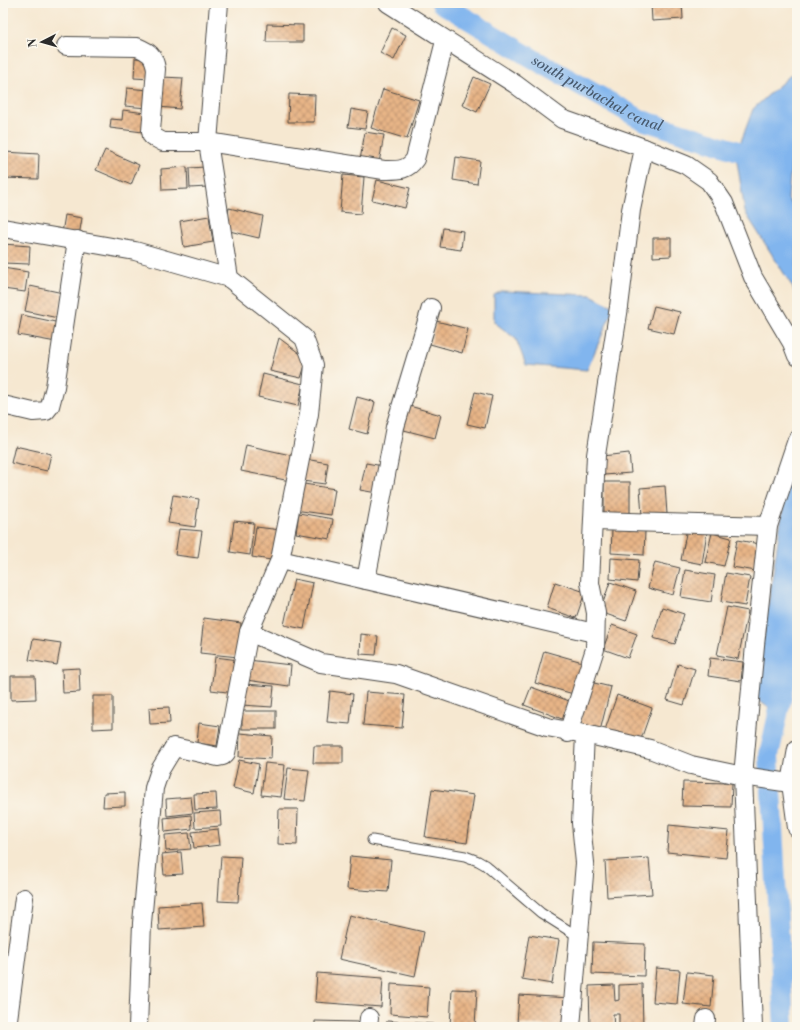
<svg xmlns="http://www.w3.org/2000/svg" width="800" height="1030" font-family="'Libre Bodoni',serif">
	<defs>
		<pattern id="building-cross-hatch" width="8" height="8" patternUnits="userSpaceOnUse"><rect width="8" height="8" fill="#e8b587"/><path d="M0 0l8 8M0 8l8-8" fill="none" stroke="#bc936f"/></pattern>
	</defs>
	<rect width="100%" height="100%" fill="#fbf7ec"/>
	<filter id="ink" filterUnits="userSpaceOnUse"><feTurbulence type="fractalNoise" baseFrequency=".025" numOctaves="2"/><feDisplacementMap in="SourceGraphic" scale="8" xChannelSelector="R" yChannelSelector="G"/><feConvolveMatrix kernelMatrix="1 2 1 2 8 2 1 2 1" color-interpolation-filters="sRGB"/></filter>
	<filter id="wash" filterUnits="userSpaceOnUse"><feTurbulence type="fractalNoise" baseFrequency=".012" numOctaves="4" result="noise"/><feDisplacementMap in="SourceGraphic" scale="16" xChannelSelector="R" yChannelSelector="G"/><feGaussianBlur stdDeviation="0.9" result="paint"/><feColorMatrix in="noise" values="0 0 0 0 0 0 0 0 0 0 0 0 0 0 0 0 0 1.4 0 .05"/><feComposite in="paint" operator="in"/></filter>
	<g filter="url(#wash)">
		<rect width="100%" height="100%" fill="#f6e8d1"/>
		<g fill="#81b5ee" stroke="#56708c">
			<path d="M797 69V130L794 132 788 199 797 211V299L792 286 745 212 736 155 753 109Z"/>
			<path d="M502 291 591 295 614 307 587 370 526 365 516 339 494 322V295Z"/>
			<path d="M797 465V663L791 699 773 711 754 697 786 488Z"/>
		</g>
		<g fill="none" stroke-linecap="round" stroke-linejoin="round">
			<g stroke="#81b5ee" stroke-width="20">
				<path id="s1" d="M441 3 537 61 642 120 763 159"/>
				<path d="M784 1027 769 755 797 628"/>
			</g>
		</g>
		<g id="blocks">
			<g fill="url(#building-cross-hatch)">
				<path d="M651 3H682L683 19 652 21Z"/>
				<path d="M267 24 303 25V42H266Z"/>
				<path d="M392 28 406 35 394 60 380 53Z"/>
				<path d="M135 58 152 59 150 79 134 78Z"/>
				<path d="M162 77 183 78 180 109 159 107Z"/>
				<path d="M474 77 490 84 477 112 462 105Z"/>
				<path d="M127 88 148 90 147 108 125 106Z"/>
				<path d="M383 89 419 100 407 139 371 128Z"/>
				<path d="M289 94 315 95 314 122H288Z"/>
				<path d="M351 109 368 112 365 129 348 127Z"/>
				<path d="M123 110 145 113 143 132 110 128 111 119 122 120Z"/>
				<path d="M3 117H5L4 140H3Z"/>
				<path d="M365 132 384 135 379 163 360 160Z"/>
				<path d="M105 150 139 165 131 185 96 170Z"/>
				<path d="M4 152 39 154 38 179 3 178Z"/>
				<path d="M456 157 480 161 477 184 453 180Z"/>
				<path d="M187 167 188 189 162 190 161 169Z"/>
				<path d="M205 167 207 187 190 188 189 168Z"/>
				<path d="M343 175 364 177 361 214 340 212Z"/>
				<path d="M377 180 410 188 405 208 372 200Z"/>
				<path d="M229 208 263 216 259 238 225 230Z"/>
				<path d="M65 215 82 218 79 236 62 233Z"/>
				<path d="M209 216 213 242 184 247 180 221Z"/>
				<path d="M443 228 463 231 461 250 440 247Z"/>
				<path d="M653 238H671V256L653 257Z"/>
				<path d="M3 244 30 246 29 264 3 263Z"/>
				<path d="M3 268 28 272 25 292 3 289Z"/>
				<path d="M30 286 63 293 58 318 25 311Z"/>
				<path d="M3 305H6L4 322H3Z"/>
				<path d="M654 306 680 312 674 334 648 328Z"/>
				<path d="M22 315 60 323 56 342 18 335Z"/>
				<path d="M436 321 468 329 462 353 430 344Z"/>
				<path d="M279 338 307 359 301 378 270 371Z"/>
				<path d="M263 374 303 384 298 406 258 397Z"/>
				<path d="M475 392 492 396 485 428 467 424Z"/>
				<path d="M357 397 375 402 367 434 349 429Z"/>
				<path d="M406 405 441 415 435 438 400 429Z"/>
				<path d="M246 445 295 456 290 481 241 471Z"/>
				<path d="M15 446 51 454 47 471 11 463Z"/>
				<path d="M629 453 631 473 604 475 602 456Z"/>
				<path d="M305 459 328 463 325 484 302 481Z"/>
				<path d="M366 463 383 466 377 493 360 490Z"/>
				<rect x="604" y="482" width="26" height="33"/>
				<path d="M298 483 335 489 331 515 294 510Z"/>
				<path d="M665 486 667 514 642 516 640 488Z"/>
				<path d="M173 495 199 499 195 527 168 523Z"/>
				<path d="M299 513 333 519 330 539 296 533Z"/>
				<path d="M234 521 254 523 250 555 230 552Z"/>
				<path d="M256 527 281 530 277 561 252 557Z"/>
				<path d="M687 528 707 532 702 564 681 560Z"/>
				<path d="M179 529 202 531 198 558 175 555Z"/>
				<path d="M612 530 645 531 644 555 611 553Z"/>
				<path d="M712 533 731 538 724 566 705 562Z"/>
				<path d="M737 540 760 544 756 571 732 567Z"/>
				<path d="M611 558 639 560 637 582 610 579Z"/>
				<path d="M655 562 680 568 673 595 648 588Z"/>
				<path d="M685 570 715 575 711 602 681 597Z"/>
				<path d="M726 573 750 577 745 606 721 602Z"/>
				<path d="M294 579 313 583 304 629 284 625Z"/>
				<path d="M555 582 585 592 576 618 547 608Z"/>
				<path d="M610 582 636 591 626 621 600 612Z"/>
				<path d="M662 607 684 614 675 644 653 638Z"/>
				<path d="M727 607 748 611 738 659 717 655Z"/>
				<path d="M204 618 241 623 238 657 200 653Z"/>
				<path d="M612 625 637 634 628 658 603 649Z"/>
				<path d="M361 634 378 636 376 655 360 654Z"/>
				<path d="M33 639 61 643 57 665 29 660Z"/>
				<path d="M544 651 586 663 577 695 535 683Z"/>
				<path d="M215 657 239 660 235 693 211 690Z"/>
				<path d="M710 658 743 662 741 681 708 676Z"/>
				<path d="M248 660 291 665 289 686 246 680Z"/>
				<path d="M678 664 695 669 684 705 667 700Z"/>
				<path d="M79 668 80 692 63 693 62 669Z"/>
				<path d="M11 676H35L36 699 11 700Z"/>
				<path d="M590 682 611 687 600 731 579 725Z"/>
				<path d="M243 684 274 686 272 707 241 705Z"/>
				<path d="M531 687 572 702 565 720 524 705Z"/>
				<path d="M330 691 353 694 350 724 327 722Z"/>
				<path d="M366 692 405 695 402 728 363 725Z"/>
				<path d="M617 695 652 708 640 742 605 730Z"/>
				<path d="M93 696H113V728L93 729Z"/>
				<path d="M169 707 170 723 150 724 149 708Z"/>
				<rect x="242" y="711" width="34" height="18"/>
				<path d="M199 723 220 726 217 746 197 743Z"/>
				<path d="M240 733 272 736 271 759 239 757Z"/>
				<path d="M314 746H343V763H313Z"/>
				<path d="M239 760 259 764 254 793 233 788Z"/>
				<path d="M265 763 285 765 281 797 261 795Z"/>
				<path d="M288 768 309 770 305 801 284 799Z"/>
				<path d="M683 782 732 783 731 807 682 806Z"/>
				<path d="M432 789 474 795 467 843 425 837Z"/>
				<path d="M125 792V806L103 807 104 793Z"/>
				<path d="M216 793 217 809 195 810 194 794Z"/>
				<path d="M191 797 193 813 167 816 166 799Z"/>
				<path d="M279 809H298L297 845 278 844Z"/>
				<path d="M220 811 221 826 195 828 194 813Z"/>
				<path d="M191 815 192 829 165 832 164 818Z"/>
				<path d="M669 825 729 831 726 858 667 852Z"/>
				<path d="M218 829 220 845 194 848 192 832Z"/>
				<path d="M189 833 191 849 166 851 165 835Z"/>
				<path d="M181 852 183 874 164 875 162 854Z"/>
				<path d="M221 856 241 857 238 902 218 901Z"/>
				<path d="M350 856 391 860 388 892 347 889Z"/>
				<path d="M649 858 652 894 607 897 605 861Z"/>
				<path d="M202 903 204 927 159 930 158 906Z"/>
				<path d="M349 915 424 932 415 976 339 959Z"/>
				<path d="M529 935 559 940 552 984 522 979Z"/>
				<path d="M593 942 645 944 644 976 592 974Z"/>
				<path d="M656 968 680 970 677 1004 653 1002Z"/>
				<path d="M687 972 714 975 711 1007 683 1004Z"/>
				<path d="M317 973 383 978 381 1007 315 1002Z"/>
				<path d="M391 984 429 987 427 1017 390 1014Z"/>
				<path d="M642 984 643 1027H619V1014H613L614 1027H590L589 986 614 985 615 1001 619 1000V985Z"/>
				<path d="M452 989 477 990 475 1027H450Z"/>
				<path d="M519 995 570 998 568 1027 517 1024Z"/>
				<path d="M315 1021 359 1022V1027H315Z"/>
				<path d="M387 1021 433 1024V1027H387Z"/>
			</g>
		</g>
	</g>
	<g filter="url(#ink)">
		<use href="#blocks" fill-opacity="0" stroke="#494744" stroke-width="1"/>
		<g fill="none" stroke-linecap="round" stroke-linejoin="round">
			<g stroke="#494744" stroke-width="11">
				<path id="service" d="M372 840 465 856 478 861 485 865 541 913 579 937"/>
			</g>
			<g stroke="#494744" stroke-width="20">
				<g id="minor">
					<path d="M219 3 208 142 229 278 304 338 314 365 309 414 280 560 249 632 321 663 396 674 547 727 585 734 581 823 585 863 571 1027"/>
					<path d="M388 3 515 84 562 119 644 148 686 165 709 181 724 203 753 277 792 343 797 356"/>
					<path d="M66 46 137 47C149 52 154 55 156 69L151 131 152 136 163 142H208L384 170C398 170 407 171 415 159L445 41"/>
					<path d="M3 228 135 251 229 278"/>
					<path d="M3 405 33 412 46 411 50 406 55 387 77 240"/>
					<path d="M594 521 768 526"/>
					<path d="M280 560 594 633"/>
					<path d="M366 580 395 427 431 308"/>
					<path d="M568 733 595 649 596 613 590 583 596 455 619 307 631 210 644 148"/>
					<path d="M585 734 650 749 691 765 743 776 797 784"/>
					<path d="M797 749 791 783 797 828"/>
					<path d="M7 1027 24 898"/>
					<path d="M138 1027 142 923 154 788 160 770 174 747 218 757 223 756 226 753 249 632"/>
					<path d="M368 1027 369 1018"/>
					<path d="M705 1027 706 1019"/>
					<path d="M753 1027 743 776 755 645 768 526 797 440"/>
				</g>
			</g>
			<use href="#service" stroke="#fff" stroke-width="9"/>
			<use href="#minor" stroke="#fff" stroke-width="18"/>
		</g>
	</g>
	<g text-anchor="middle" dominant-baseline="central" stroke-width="3" stroke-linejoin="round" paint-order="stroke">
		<g font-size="15" font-style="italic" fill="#495b6f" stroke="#fbf7ec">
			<text stroke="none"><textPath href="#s1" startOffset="181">south purbachal canal</textPath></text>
		</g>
	</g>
	<rect width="800" height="1030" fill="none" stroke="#fbf7ec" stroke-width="16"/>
	<g transform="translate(42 42) rotate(264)" stroke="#fbf7ec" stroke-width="3" paint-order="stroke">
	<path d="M0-3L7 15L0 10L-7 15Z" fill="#2b2b2b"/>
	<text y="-6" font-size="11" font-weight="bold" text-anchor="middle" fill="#2b2b2b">N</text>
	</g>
</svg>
